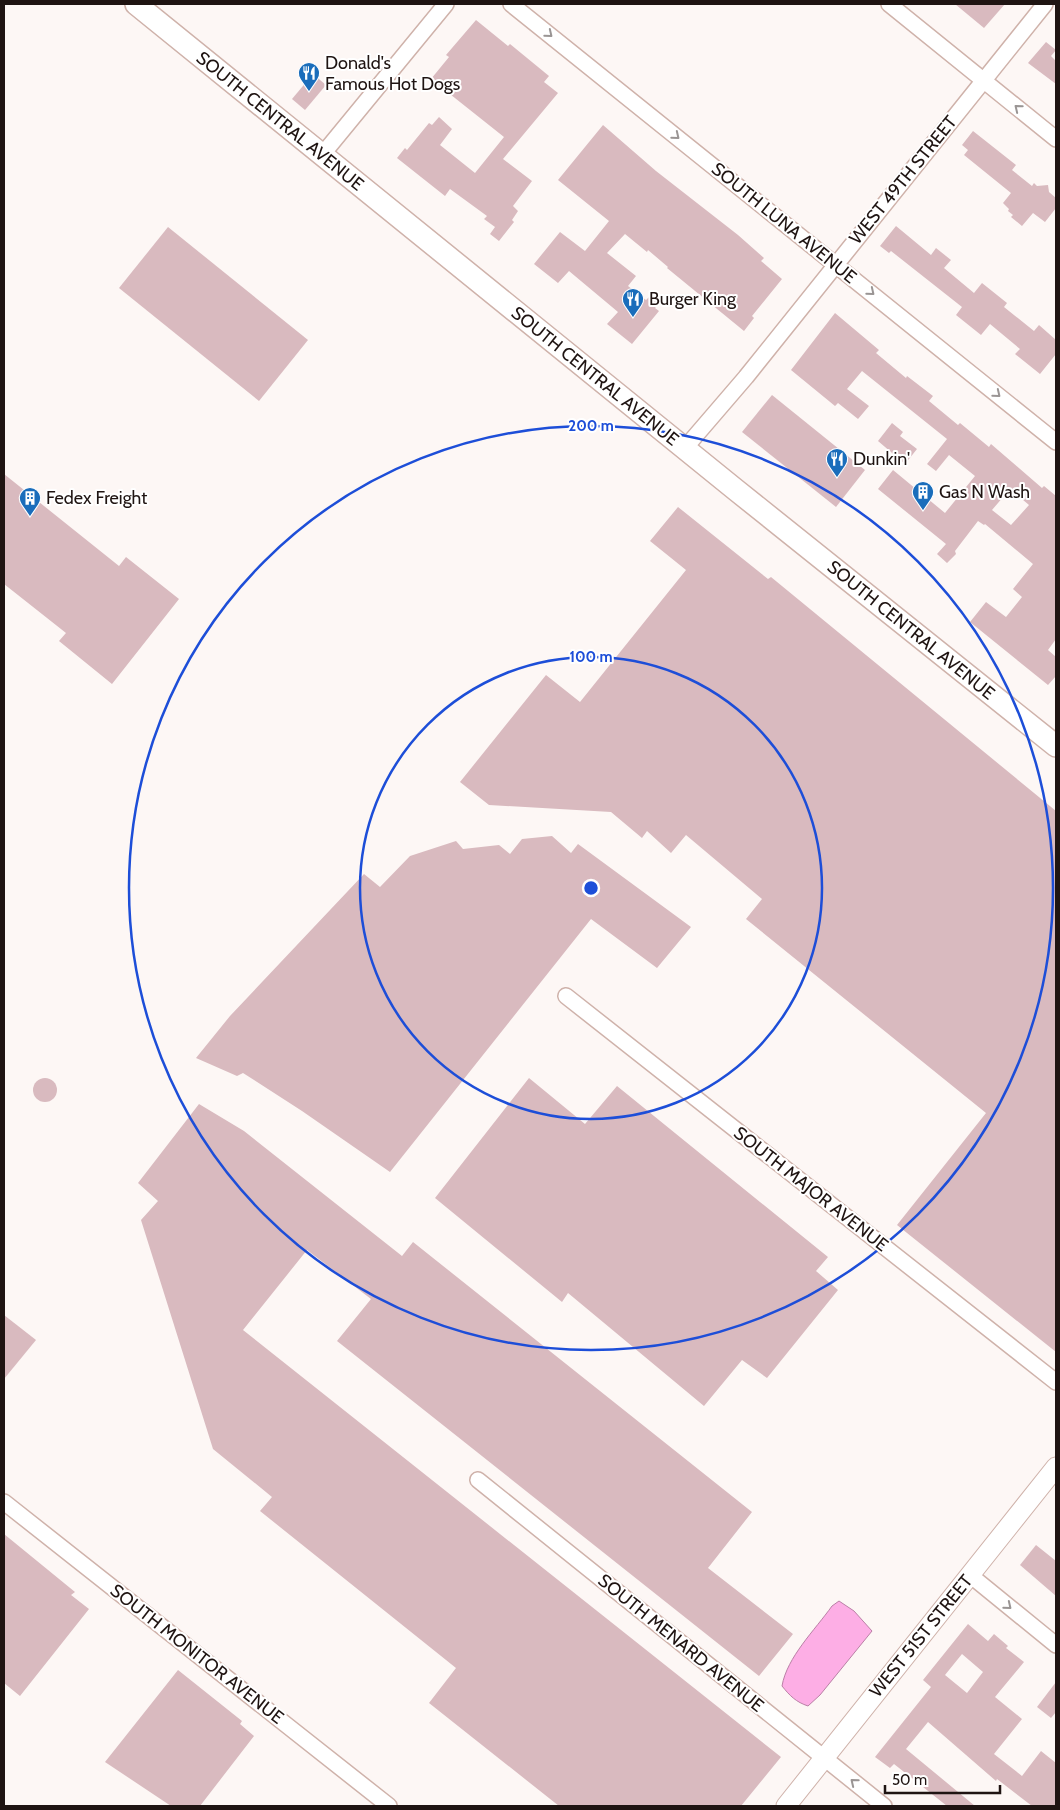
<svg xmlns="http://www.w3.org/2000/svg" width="1060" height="1810" font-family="Cabin,sans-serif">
	<rect width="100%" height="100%" fill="#fdf7f5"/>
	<path fill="#fdaee5" stroke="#ba80a6" d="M839 1601 854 1611 872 1631 820 1695 808 1706C796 1702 790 1696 782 1686 787 1657 815 1630 832 1606Z"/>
	<g fill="#d9babf" fill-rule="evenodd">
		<path d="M955 4H1005L984 28Z"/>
		<path d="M476 20 508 46 510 44 549 76 544 82 558 93 503 159 532 181 513 206 518 211 512 220 514 222 499 241 490 234 495 227 484 219 487 216 450 189 445 196 397 158 405 148 407 150 429 123 432 125 439 117 452 129 440 145 475 173 504 137 431 79 449 57 446 55Z"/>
		<path d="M1046 42 1056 50 1051 56 1056 61V84L1028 63Z"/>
		<path d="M313 74 326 85 305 110 292 99Z"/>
		<path d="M603 125 656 171 738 235 764 258 761 261 782 279 752 316 754 318 744 331 667 268 668 267 648 250 647 252 625 234 607 253 636 276 628 286 646 300 653 293 662 300 655 308 659 311 632 344 607 324 618 312 569 271 558 283 534 264 560 232 585 251 609 221 558 180Z"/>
		<path d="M973 131 1016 165 1012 170 1032 186 1034 183 1037 186 1048 185 1049 192 1056 198V208L1045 222 1033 213 1022 226 1011 217 1013 215 1008 211 1009 209 1003 203 1011 193 964 155 968 150 962 145Z"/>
		<path d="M896 226 931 255 936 248 951 260 944 268 974 293 982 283 1007 303 1004 307 1034 331 1039 325 1056 340V354L1040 374 1015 354 1020 349 990 324 981 335 956 315 962 307 891 251 889 253 880 246Z"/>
		<path d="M168 227 308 340 259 401 119 288Z"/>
		<path d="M835 313 879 350 876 353 906 378 907 376 933 396 929 401 958 425 960 423 989 447 991 444 1042 488 1044 486 1056 496V639L1048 650 1056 657V676L1048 685 970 622 986 602 1006 617 1022 597 1013 589 1033 564 985 524 984 525 978 521 955 551 956 554 947 563 937 554 946 544 878 489 893 470 945 513 975 476 949 455 936 471 927 464 947 439 862 371 847 389 869 406 858 419 838 403 835 406 791 370ZM1010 489 1029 505 1011 525 992 510Z"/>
		<path d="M772 395 865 470 836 507 742 432Z"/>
		<path d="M892 423 903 432 900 436 917 449 905 464 878 441Z"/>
		<path d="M4 474 119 566 126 557 179 599 112 684 59 641 66 633 4 584Z"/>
		<path d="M678 507 768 579 771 577 1056 811V1352L897 1225 986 1113 746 919 762 899 686 835 671 853 647 831 642 838 611 812 489 805 460 782 546 675 580 702 686 570 650 541Z"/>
		<path d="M552 836 571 853 578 844 691 927 657 968 591 919 390 1172 302 1111 243 1073 237 1076 196 1058 230 1016 364 874 380 887 410 856 456 841 463 849 499 845 510 854 522 839Z"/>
		<path d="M529 1078 585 1124 617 1086 828 1257 816 1271 838 1290 767 1378 742 1360 704 1406 568 1293 562 1302 435 1198Z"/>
		<circle cx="45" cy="1090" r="12"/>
		<path d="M199 1104 244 1131 402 1256 413 1242 752 1512 708 1568 793 1634 759 1676 337 1341 371 1299 307 1250 243 1330 781 1757 741 1806H559L429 1703 456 1668 260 1511 272 1497 213 1449 141 1220 158 1201 138 1183Z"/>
		<path d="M4 1315 36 1340 4 1379Z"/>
		<path d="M4 1534 75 1592 71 1595 89 1609 20 1696 4 1683Z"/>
		<path d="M1036 1545 1056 1561V1596L1020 1565Z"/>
		<path d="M968 1624 988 1641 994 1634 1008 1646 1006 1648 1024 1662 995 1697 1022 1719 994 1754 1022 1776 1041 1751 1056 1763V1806H1032L997 1779 996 1781 928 1722 906 1749 975 1806H947L894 1764 890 1768 875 1757 931 1687 923 1680ZM962 1654 983 1672 967 1693 945 1675Z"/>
		<path d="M178 1670 242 1721 240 1724 254 1736 200 1806H171L105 1762Z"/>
		<path d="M1056 1682V1712L1051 1718 1037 1707Z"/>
	</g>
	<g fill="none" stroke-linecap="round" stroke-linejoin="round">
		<g stroke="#cfb2aa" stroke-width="18">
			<g id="minor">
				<path d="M511 4 1056 442"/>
				<path d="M889 4 1056 139"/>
				<path d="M322 155 446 4"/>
				<path d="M685 448 746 377 1045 4"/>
				<path d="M566 996 1056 1382"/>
				<path d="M478 1480 884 1806"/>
				<path d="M4 1502 389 1806"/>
				<path d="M970 1575 1056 1645"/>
			</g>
		</g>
		<g stroke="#cfb2aa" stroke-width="21">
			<path id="tertiary" d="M786 1806 1056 1467"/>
		</g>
		<g stroke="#cfb2aa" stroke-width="24">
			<path id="secondary" d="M136 4 736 490 1056 746"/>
		</g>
		<use href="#minor" stroke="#fff" stroke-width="15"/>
		<use href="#tertiary" stroke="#fff" stroke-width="19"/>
		<use href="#secondary" stroke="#fff" stroke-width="21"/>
	</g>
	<defs><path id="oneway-chevron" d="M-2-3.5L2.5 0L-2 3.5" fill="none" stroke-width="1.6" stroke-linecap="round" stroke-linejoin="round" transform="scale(1.25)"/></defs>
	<g stroke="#9a9594">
		<use href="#oneway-chevron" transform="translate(549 34) rotate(39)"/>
		<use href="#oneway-chevron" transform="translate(1018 108) rotate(-141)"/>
		<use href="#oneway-chevron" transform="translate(676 136) rotate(39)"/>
		<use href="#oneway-chevron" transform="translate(871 292) rotate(39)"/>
		<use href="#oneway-chevron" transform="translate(997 394) rotate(39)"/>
		<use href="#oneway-chevron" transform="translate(1008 1606) rotate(39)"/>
		<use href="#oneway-chevron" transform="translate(854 1782) rotate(-141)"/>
	</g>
	<g fill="none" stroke="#1d4ed8" stroke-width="2.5">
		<circle cx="591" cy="888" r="231"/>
		<circle cx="591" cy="888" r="462"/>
	</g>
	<defs>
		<g id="restaurant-pin" transform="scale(1.125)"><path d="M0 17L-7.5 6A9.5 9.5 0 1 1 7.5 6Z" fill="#1a6dbb" stroke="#fff"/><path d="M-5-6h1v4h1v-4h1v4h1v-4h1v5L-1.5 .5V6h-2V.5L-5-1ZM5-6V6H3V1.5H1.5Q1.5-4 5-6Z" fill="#fff"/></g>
		<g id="building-pin" transform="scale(1.125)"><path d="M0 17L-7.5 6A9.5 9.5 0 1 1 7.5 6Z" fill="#1a6dbb" stroke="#fff"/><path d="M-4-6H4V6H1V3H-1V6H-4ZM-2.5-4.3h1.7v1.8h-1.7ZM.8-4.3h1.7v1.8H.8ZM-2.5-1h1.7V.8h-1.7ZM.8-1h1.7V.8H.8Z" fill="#fff"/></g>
	</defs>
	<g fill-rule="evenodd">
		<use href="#restaurant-pin" x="309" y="73"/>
		<use href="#restaurant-pin" x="633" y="299"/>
		<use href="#restaurant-pin" x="837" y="459"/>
		<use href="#building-pin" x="923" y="492"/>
		<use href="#building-pin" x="30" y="498"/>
	</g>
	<g text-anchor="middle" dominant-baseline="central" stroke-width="4" stroke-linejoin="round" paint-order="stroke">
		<g font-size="18" fill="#1f1412" stroke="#fff" text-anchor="start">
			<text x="325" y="63">Donald's<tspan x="325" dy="21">Famous Hot Dogs</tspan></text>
			<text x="649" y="299">Burger King</text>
			<text x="853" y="459">Dunkin'</text>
			<text x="939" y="492">Gas N Wash</text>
			<text x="46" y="498">Fedex Freight</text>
		</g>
		<g font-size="18" fill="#1f1412" stroke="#fff">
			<text transform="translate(280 121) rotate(39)">SOUTH CENTRAL AVENUE</text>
			<text transform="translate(903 180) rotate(-51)">WEST 49TH STREET</text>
			<text transform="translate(784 223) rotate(39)">SOUTH LUNA AVENUE</text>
			<text transform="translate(595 376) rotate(39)">SOUTH CENTRAL AVENUE</text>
			<text transform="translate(911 630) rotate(39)">SOUTH CENTRAL AVENUE</text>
			<text transform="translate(811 1189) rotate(38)">SOUTH MAJOR AVENUE</text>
			<text transform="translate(921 1636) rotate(-51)">WEST 51ST STREET</text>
			<text transform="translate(681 1643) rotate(39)">SOUTH MENARD AVENUE</text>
			<text transform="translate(197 1654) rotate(38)">SOUTH MONITOR AVENUE</text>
		</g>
	</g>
	<circle cx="591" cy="888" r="8" fill="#1d4ed8" stroke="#fff" stroke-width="2.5"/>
	<g font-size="15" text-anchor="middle" font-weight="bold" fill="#1d4ed8" stroke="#fff" stroke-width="4" stroke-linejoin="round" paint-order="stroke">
		<text x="591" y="431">200 m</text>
		<text x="591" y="662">100 m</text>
	</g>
	<rect width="1060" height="1810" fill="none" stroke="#1f1412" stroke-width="10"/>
	<path d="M885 1785v8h115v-8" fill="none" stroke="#1f1412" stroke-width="2.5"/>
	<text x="892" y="1785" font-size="15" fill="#1f1412" stroke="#ffffff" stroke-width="4" paint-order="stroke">50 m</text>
</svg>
